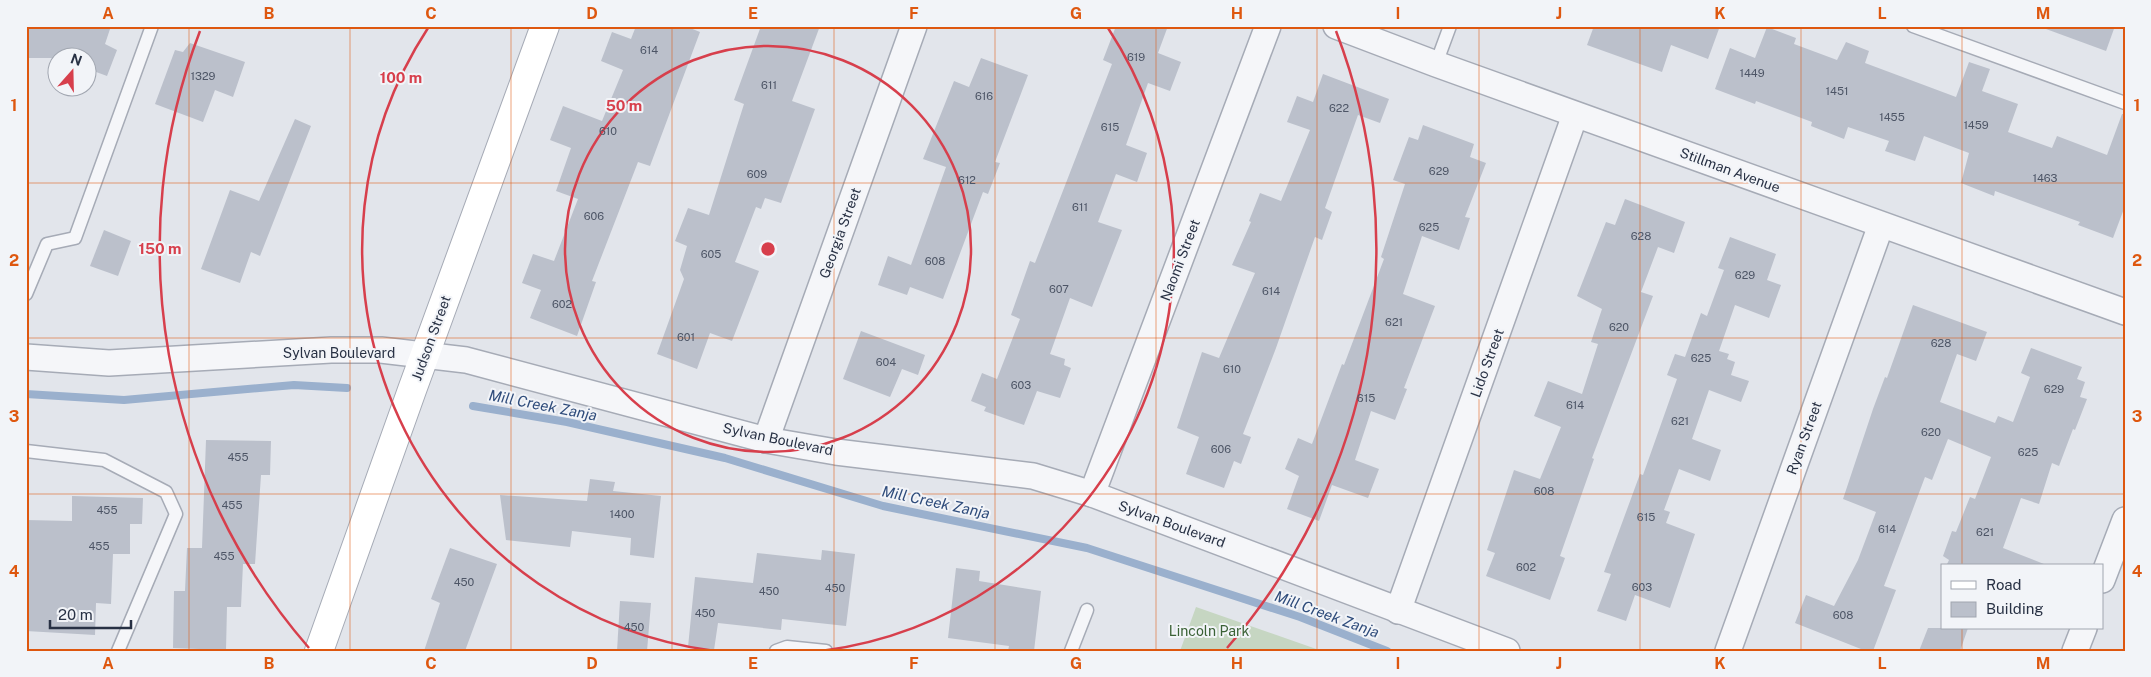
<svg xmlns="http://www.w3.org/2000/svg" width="2151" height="677" font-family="'Public Sans',sans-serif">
	<rect width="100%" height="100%" fill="#e2e5eb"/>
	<path fill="#c6d6c2" d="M1196 607 1322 651H1180Z"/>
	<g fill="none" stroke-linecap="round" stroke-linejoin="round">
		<g stroke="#9ab0cd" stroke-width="8">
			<path d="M26 394 124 400 294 385 347 388"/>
			<path d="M473 406 567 422 725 458 883 506 1087 548 1300 617 1387 651"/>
		</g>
	</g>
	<g fill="#bbc0cb">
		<path d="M26 26H111L105 44 117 50 107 76 88 69V58H26Z"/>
		<path d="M636 26H685L700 32 650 166 638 162 592 281 596 282 577 336 530 318 541 290 522 283 533 254 554 261 578 199 556 191 571 148 550 140 563 106 602 121 623 70 601 61 612 32 631 39Z"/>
		<path d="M761 26H820L792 101 815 109 781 203 765 198 761 209 756 207 735 262 759 271 732 341 710 333 697 369 657 354 684 279 680 270 687 246 675 241 688 208 709 215 744 104 734 100Z"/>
		<path d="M1116 26H1168L1158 53 1181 62 1170 91 1148 83 1126 145 1147 153 1137 182 1116 174 1098 222 1122 230 1092 307 1070 298 1050 354 1065 359 1064 365 1071 368 1060 398 1037 391 1024 425 984 411 986 407 971 401 982 373 997 379 1020 319 1011 315 1030 261 1035 263 1112 64 1103 60Z"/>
		<path d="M1594 26H1720L1708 59 1671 45 1662 72 1587 45Z"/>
		<path d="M2046 26H2115L2106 51 2046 29Z"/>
		<path d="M1767 27 1796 38 1794 44 1837 60 1846 42 1869 51 1865 63 1956 97 1969 62 1990 69 1982 91 2018 104 2008 132 2052 148 2057 136 2107 155 2122 114H2125V206L2113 238 2078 225 2080 222 1995 191 1994 196 1961 183 1969 153 1924 136 1915 161 1885 151 1889 141 1848 127 1844 139 1811 126 1812 122 1756 101 1755 104 1715 89 1730 48 1755 58Z"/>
		<path d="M190 43 245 62 233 97 215 90 203 122 155 104 175 50 183 52Z"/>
		<path d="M981 58 1028 75 995 162 1000 163 988 194 983 192 943 299 910 287 907 295 878 285 888 256 911 265 946 167 923 159 954 81 969 87Z"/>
		<path d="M1323 74 1389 99 1380 123 1358 115 1325 208 1332 212 1322 240 1315 237 1276 348 1243 434 1251 437 1241 464 1234 461 1224 488 1186 474 1199 437 1177 428 1202 352 1219 358 1255 273 1232 265 1251 222 1249 221 1260 193 1281 201 1310 130 1287 122 1297 96 1313 102Z"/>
		<path d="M295 119 311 126 260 256 251 252 240 283 201 269 230 190 259 201Z"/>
		<path d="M1423 125 1474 144 1470 157 1486 163 1465 217 1470 218 1459 250 1422 236 1403 294 1435 306 1404 388 1407 389 1395 420 1371 411 1355 460 1379 469 1368 498 1332 485 1319 521 1287 509 1299 476 1285 469 1298 438 1312 444 1342 364 1344 365 1384 259 1381 257 1405 184 1393 180 1409 137 1418 140Z"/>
		<path d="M1625 199 1685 222 1674 253 1658 247 1641 292 1653 296 1592 458 1594 459 1560 556 1565 558 1550 600 1486 576 1495 553 1487 550 1514 470 1540 479 1561 427 1534 416 1548 381 1582 394 1598 344 1591 342 1602 309 1577 296 1606 222 1615 225Z"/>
		<path d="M104 230 131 241 118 276 90 266Z"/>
		<path d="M1730 237 1776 254 1767 280 1781 285 1769 318 1735 305 1719 351 1729 354 1727 359 1735 362 1731 375 1749 381 1741 402 1709 390 1692 439 1721 450 1710 481 1679 469 1664 510 1670 512 1666 523 1695 534 1670 608 1635 595 1626 621 1597 611 1611 574 1604 572 1640 474 1643 475 1677 379 1667 375 1675 354 1685 357 1701 313 1707 316 1724 270 1718 268Z"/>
		<path d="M1913 305 1987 332 1976 361 1957 354 1940 402 1995 423 1998 416 2013 422 2030 377 2021 373 2031 348 2082 367 2077 379 2085 382 2080 397 2087 399 2075 430 2073 429 2059 466 2052 463 2039 504 2021 498 2003 548 2044 564 2043 566H1946L1949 560 1943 556 1952 531 1956 532 1970 497 1975 499 1991 457 1948 439 1932 480 1925 477 1884 586 1896 590 1873 651H1866L1795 623 1806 595 1834 606 1858 560 1876 512 1843 499 1873 409 1885 377 1887 378Z"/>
		<path d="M861 331 925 355 918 375 902 369 890 397 843 379Z"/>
		<path d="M206 440 271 441 270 475H261L255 564H243L241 607H227L226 650 173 648 174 591H185L187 548H202Z"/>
		<path d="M590 479 615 482 613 491 661 496 654 558 630 555 631 538 572 531 570 547 506 540 500 495 587 501Z"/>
		<path d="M72 496 143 498 142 524H130V554H113L111 604 96 603 95 635 26 631V520L72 521Z"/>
		<path d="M450 548 497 564 465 651H424L440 603 431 599Z"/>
		<path d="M822 550 855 554 846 626 782 619 781 630 718 623 714 650 688 647 695 577 753 583 757 553 821 560Z"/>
		<path d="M956 568 980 571 979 581 1041 591 1034 651H1008L1009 646 948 638Z"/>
		<path d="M620 601 651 603 647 651H617Z"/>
		<path d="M1928 628H1968L1960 651H1919Z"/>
	</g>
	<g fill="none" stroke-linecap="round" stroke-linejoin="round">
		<g stroke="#a6abb6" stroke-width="15">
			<g id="lane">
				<path d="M1913 26 2125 103"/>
				<path d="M1436 64 1450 26"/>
				<path d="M26 294 47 244 75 238 152 26"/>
				<path d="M26 451 104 460 166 492 176 514 118 651"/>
				<path d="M776 651 787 647 826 651"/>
				<path d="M1071 651 1087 610"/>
			</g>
		</g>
		<g stroke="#a6abb6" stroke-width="28">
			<g id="street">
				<path d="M1336 26 1436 64 2125 312"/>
				<path d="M26 357 109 363 331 350H381L466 360 766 440 836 452 1033 476 1092 494 1507 651"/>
				<path d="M766 440 914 26"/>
				<path d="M1092 494 1268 26"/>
				<path d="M2102 580 2125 520"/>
				<path d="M1398 611 1575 115"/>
				<path d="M1728 651 1881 225"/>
				<path d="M2075 651 2084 628"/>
			</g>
		</g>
		<g stroke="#a6abb6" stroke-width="30">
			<path id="secondary" d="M319 651 412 390 545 26"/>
		</g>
		<use href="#lane" stroke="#f5f6f9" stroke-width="12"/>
		<use href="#street" stroke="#f5f6f9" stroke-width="25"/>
		<use href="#secondary" stroke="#fff" stroke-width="28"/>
	</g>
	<path fill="none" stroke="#de570f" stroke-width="1" stroke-opacity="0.55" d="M189 26V651M350 26V651M511 26V651M672 26V651M834 26V651M995 26V651M1156 26V651M1317 26V651M1479 26V651M1640 26V651M1801 26V651M1962 26V566M26 183H2125M26 338H2125M26 494H2125M1962 628V651"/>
	<g fill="none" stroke="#d73f4c" stroke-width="2.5">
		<circle cx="768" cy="249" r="203"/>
		<path d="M715 651A405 405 0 0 1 428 28M1108 28A405 405 0 0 1 821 651"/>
		<path d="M309 648A608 608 0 0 1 200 31M1336 31A608 608 0 0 1 1227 648"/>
	</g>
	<g text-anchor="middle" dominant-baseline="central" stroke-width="4" stroke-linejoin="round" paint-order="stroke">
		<g font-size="11" fill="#4d5566">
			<text x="649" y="50">614</text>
			<text x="1136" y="57">619</text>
			<text x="1752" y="73">1449</text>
			<text x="203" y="76">1329</text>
			<text x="769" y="85">611</text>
			<text x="1837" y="91">1451</text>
			<text x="984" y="96">616</text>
			<text x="1339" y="108">622</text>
			<text x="1892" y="117">1455</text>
			<text x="1976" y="125">1459</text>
			<text x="1110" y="127">615</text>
			<text x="608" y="131">610</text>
			<text x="1439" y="171">629</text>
			<text x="757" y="174">609</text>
			<text x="2045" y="178">1463</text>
			<text x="967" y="180">612</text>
			<text x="1080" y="207">611</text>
			<text x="594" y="216">606</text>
			<text x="1429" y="227">625</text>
			<text x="1641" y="236">628</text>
			<text x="711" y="254">605</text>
			<text x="935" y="261">608</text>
			<text x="1745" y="275">629</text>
			<text x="1059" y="289">607</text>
			<text x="1271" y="291">614</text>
			<text x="562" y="304">602</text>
			<text x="1394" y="322">621</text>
			<text x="1619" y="327">620</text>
			<text x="686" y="337">601</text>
			<text x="1941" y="343">628</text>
			<text x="1701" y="358">625</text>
			<text x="886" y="362">604</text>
			<text x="1232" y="369">610</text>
			<text x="1021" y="385">603</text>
			<text x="2054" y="389">629</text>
			<text x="1366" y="398">615</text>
			<text x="1575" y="405">614</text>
			<text x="1680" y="421">621</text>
			<text x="1931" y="432">620</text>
			<text x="1221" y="449">606</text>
			<text x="2028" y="452">625</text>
			<text x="238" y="457">455</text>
			<text x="1544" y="491">608</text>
			<text x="232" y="505">455</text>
			<text x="107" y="510">455</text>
			<text x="622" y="514">1400</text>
			<text x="1646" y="517">615</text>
			<text x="1887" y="529">614</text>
			<text x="1985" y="532">621</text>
			<text x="99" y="546">455</text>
			<text x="224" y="556">455</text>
			<text x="1526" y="567">602</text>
			<text x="464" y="582">450</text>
			<text x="1642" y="587">603</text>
			<text x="835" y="588">450</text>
			<text x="769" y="591">450</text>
			<text x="705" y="613">450</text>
			<text x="1843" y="615">608</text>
			<text x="634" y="627">450</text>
		</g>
		<g font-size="14" fill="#283144" stroke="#f2f4f8">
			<text transform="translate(1730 170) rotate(20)">Stillman Avenue</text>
			<text transform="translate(840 233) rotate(-70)">Georgia Street</text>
			<text transform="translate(1180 260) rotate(-69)">Naomi Street</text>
			<text transform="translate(431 338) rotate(-70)">Judson Street</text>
			<text x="339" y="353">Sylvan Boulevard</text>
			<text transform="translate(1487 363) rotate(-70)">Lido Street</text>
			<text transform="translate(1804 438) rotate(-70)">Ryan Street</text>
			<text transform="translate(778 439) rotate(12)">Sylvan Boulevard</text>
			<text transform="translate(1172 524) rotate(20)">Sylvan Boulevard</text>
		</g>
		<g font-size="14" fill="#3a6135" stroke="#f2f4f8">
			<text x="1209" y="631">Lincoln Park</text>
		</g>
		<g font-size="15" font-style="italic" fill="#2f4c7b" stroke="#f2f4f8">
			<text transform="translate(543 405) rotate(11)">Mill Creek Zanja</text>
			<text transform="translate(936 502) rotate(12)">Mill Creek Zanja</text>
			<text transform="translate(1327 614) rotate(20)">Mill Creek Zanja</text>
		</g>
	</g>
	<circle cx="768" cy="249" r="8" fill="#d73f4c" stroke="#f2f4f8" stroke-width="2.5"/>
	<g font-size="15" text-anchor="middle" font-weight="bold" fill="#d73f4c" stroke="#f2f4f8" stroke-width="4" stroke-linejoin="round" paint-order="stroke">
		<text x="401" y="83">100 m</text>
		<text x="624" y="111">50 m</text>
		<text x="160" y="254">150 m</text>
	</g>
	<rect width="2151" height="677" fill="none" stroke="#f2f4f8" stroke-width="55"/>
	<rect x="1941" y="564" width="162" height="65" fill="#f2f4f8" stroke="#a1a6b0"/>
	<rect x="1951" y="581" width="25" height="8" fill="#ffffff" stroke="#a1a6b0"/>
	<text x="1986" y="590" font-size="15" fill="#283144">Road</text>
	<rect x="1951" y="602" width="25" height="15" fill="#bbc0cb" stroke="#a1a6b0"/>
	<text x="1986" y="614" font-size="15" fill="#283144">Building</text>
	<g transform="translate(72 72) rotate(20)"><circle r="24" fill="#f2f4f8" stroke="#a1a6b0"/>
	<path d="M0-4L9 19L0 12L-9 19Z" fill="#d73f4c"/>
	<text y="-8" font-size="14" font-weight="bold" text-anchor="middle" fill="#283144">N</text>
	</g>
	<path d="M50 620v8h81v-8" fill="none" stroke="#283144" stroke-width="2.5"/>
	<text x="58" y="620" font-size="15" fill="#283144" stroke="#f2f4f8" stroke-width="4" paint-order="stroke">20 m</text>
	<rect x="28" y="28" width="2096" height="622" fill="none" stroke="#de570f" stroke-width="2"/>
	<g font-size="16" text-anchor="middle" font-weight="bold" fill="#de570f">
		<text x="108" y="19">A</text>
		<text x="269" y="19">B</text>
		<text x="431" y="19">C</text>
		<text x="592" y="19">D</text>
		<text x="753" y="19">E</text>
		<text x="914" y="19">F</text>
		<text x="1076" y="19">G</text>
		<text x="1237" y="19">H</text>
		<text x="1398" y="19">I</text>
		<text x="1559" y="19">J</text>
		<text x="1720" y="19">K</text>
		<text x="1882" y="19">L</text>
		<text x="2043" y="19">M</text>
		<text x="14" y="111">1</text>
		<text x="2137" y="111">1</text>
		<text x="14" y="266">2</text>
		<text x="2137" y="266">2</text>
		<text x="14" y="422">3</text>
		<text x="2137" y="422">3</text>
		<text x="14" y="577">4</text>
		<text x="2137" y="577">4</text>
		<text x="108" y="669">A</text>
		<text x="269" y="669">B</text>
		<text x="431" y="669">C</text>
		<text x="592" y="669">D</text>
		<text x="753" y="669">E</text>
		<text x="914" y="669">F</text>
		<text x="1076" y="669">G</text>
		<text x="1237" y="669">H</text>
		<text x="1398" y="669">I</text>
		<text x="1559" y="669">J</text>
		<text x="1720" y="669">K</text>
		<text x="1882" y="669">L</text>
		<text x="2043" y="669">M</text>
	</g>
</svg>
